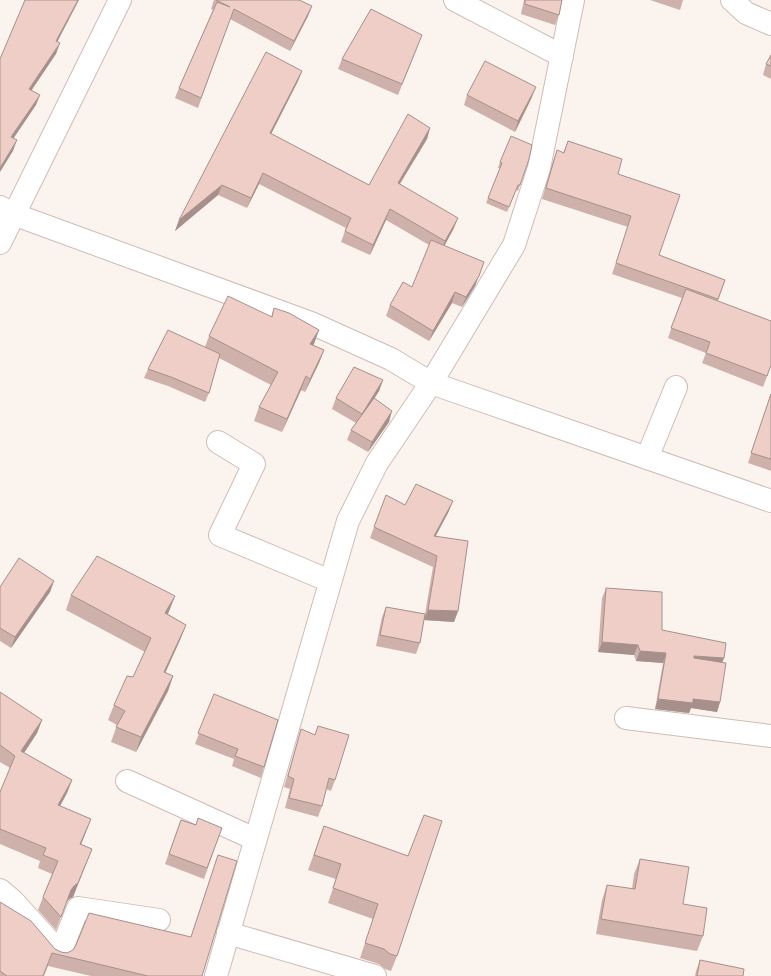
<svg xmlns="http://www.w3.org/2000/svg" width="771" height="976" font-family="Lato,sans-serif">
	<rect width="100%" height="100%" fill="#fbf3ee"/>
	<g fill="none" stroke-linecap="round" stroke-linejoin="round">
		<g stroke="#d0bcb6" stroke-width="24">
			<g id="street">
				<path d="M455 0 562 56"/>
				<path d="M732 0 746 13 771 24"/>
				<path d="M0 207 13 214 311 323 391 359 431 383 771 501"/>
				<path d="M0 243 120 0"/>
				<path d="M218 442 254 464 220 535 330 581"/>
				<path d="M647 458 676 387"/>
				<path d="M626 718 771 736"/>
				<path d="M127 781 255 839"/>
				<path d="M0 890 13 901 60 953 78 908 159 920"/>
				<path d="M228 933 375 976"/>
				<path d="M216 976 348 521 377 463 431 383 514 245 539 168 573 0"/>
			</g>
		</g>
		<use href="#street" stroke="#fff" stroke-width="22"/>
	</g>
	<g fill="#ceb1ab">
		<path d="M214 0H299L312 6 308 16 290 51 230 19 198 108 175 98 179 88 213 10 211 9Z"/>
		<path d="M524 0H562L559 15 555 25 521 14Z"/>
		<path d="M650 0H683L680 10Z"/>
		<path d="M418 46 398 95 338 69 342 59Z"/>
		<path d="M771 55V79L763 75 766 64Z"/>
		<path d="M302 71 298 81 271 134 369 185 430 128 427 139 400 184 454 228 444 246 484 262 475 286 462 307 452 303 429 341 386 316 390 305 412 287 429 245 386 220 370 255 341 242 346 228 259 184 247 208 218 195 175 231 179 220Z"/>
		<path d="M467 95 532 97 515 132 464 105Z"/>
		<path d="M568 141 618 174 659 255 725 280 718 301 771 366 763 387 702 363 706 353 668 338 682 298 612 274 628 227 542 199 553 161 557 150 563 153Z"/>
		<path d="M529 159 518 191 516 190 507 212 486 203 500 168H498L500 162Z"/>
		<path d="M274 308 319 330 313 345 324 350 319 363 305 392 301 390 282 432 254 421 259 407 271 385 219 358 209 393 205 402 168 386 144 378 148 369 205 347 209 336 271 317Z"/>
		<path d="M383 380 379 391 374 399 389 422 368 452 347 440 351 430 356 423 332 409 336 398Z"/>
		<path d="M771 393V471L748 463Z"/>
		<path d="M386 495 405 505 449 511 436 536 458 611 454 622 424 620 420 643 416 654 376 646 382 617 386 607 425 614 433 567 370 538Z"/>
		<path d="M54 581 50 592 11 648 0 641V587Z"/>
		<path d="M606 588 662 630 724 658 722 662 720 702 717 712 691 708 689 713 655 709 663 663 636 661 634 655 598 652 602 598Z"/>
		<path d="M71 595 175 596 168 614 186 625 180 640 165 672 173 676 168 691 136 752 111 742 117 725 108 720 114 705 133 677 145 652 66 610Z"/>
		<path d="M0 692 42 720 37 733 24 753 72 780 67 793 60 806 91 819 81 844 92 849 73 897 69 899 66 903 56 930 38 910 52 874 38 868 40 861 0 844V792L10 768 0 762Z"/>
		<path d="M214 694 264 767 261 778 232 766 234 759 195 744Z"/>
		<path d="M318 726 335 780 331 791 326 789 322 806 318 817 285 808 290 789 284 787 298 740 301 729 315 735Z"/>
		<path d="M181 820 195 825 222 828 204 879 165 864Z"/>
		<path d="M324 826 408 856 397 956 391 971 385 969 379 964 360 958 373 919 328 903 336 879 308 870Z"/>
		<path d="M218 855 202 976H91L48 966 44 976H0V902L55 949 61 952 67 953 191 937Z"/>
		<path d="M640 859 683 904 703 936 697 951 596 934 602 900 607 885 632 889 634 874Z"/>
		<path d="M700 960 743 976H695L696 971Z"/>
	</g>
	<g fill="#a7908b">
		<path d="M78 0H79L52 52 56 41Z"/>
		<path d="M312 6 308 16 290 51 294 41Z"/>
		<path d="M60 43 56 54 25 100 29 89Z"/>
		<path d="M302 71 298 81 266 144 270 133Z"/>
		<path d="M536 87 532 97 515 132 518 121Z"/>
		<path d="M40 95 36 105 7 148 11 137Z"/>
		<path d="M430 128 427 139 394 193 398 183Z"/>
		<path d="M17 140 13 151 0 172V168Z"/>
		<path d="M263 173 259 184 247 208 251 198Z"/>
		<path d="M222 185 218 195 175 231 179 220Z"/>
		<path d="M390 209 386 220 370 255 373 245Z"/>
		<path d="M458 218 454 228 441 252 445 241Z"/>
		<path d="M484 262 475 286 462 307 466 297Z"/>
		<path d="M455 292 452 303 429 341 433 331Z"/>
		<path d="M319 330 314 344 306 357 310 344Z"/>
		<path d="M324 350 319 363 305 392 310 379Z"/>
		<path d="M306 376 301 390 282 432 287 419Z"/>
		<path d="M383 380 379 391 358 424 362 414Z"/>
		<path d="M392 411 389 422 368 452 372 442Z"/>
		<path d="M453 501 449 511 430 546 434 536Z"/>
		<path d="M54 581 50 592 11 648 15 637Z"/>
		<path d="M175 596 169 611 160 628 165 613Z"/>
		<path d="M428 610 458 611 454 622 424 620Z"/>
		<path d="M186 625 180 640 159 687 164 672Z"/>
		<path d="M602 642 638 645 634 655 598 652Z"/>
		<path d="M640 651 666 653 663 663 636 661Z"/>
		<path d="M694 656 724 658 720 668 691 666Z"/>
		<path d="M173 676 168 691 136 752 141 737Z"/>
		<path d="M658 699H693L720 702 717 712 691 708 689 713 655 709Z"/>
		<path d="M42 720 37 733 16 765 21 751Z"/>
		<path d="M72 780 67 793 53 819 58 805Z"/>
		<path d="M91 819 86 832 76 857 80 844Z"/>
		<path d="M92 849 73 897 69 899 66 903 56 930 71 890Z"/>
	</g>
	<g fill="#efcec7" stroke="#a7908b">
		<path d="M25 0H78L56 41 60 43 29 89 40 95 11 137 17 140 0 168V59Z"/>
		<path d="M216 0H299L312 6 294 41 234 9 201 98 179 88 217 2 230 7Z"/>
		<path d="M525 0H562L559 15 525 4Z"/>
		<path d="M371 9 422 35 402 84 342 59Z"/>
		<path d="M266 52 302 71 270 133 369 185 408 114 430 128 398 183 458 218 445 241 390 209 373 245 345 231 351 218 263 173 251 198 222 185 179 220Z"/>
		<path d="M771 55V66L766 64Z"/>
		<path d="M485 61 536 87 518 121 467 95Z"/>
		<path d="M511 136 532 145 529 159 520 185H518L509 207 488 198 502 163 500 162Z"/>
		<path d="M568 141 622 159 618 174 680 195 659 255 725 280 718 299 616 263 631 216 546 188 557 150 564 153Z"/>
		<path d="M431 240 484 262 479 276 466 297 455 292 433 331 390 305 403 282 412 287Z"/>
		<path d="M686 289 771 321V365L767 376 706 353 710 342 671 328Z"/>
		<path d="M228 296 272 317 274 308 289 313 319 330 310 344 324 350 310 379 306 376 287 419 259 407 278 372 209 336Z"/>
		<path d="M168 330 220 354 209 393 171 377 148 369Z"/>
		<path d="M354 367 383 380 362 414 336 398Z"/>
		<path d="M771 394V459L751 453Z"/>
		<path d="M374 398 392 411 372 442 351 430Z"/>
		<path d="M416 484 453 501 434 536 468 541 458 611 428 610 437 556 374 527 386 495 405 505Z"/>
		<path d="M97 556 175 596 165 613 186 625 164 672 173 676 141 737 116 727 125 711 114 705 127 676 133 677 151 638 71 595Z"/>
		<path d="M19 558 54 581 15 637 0 628V587Z"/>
		<path d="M606 588 662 592V630L726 643 724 658 694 656V658L726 663 720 702 693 699V703L658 699 666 653 640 651 638 645 602 642Z"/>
		<path d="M386 607 425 614 420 643 380 635Z"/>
		<path d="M0 692 42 720 21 751 72 780 58 805 91 819 80 844 92 849 78 883 74 886 71 890 61 917 43 897 58 861 43 855 46 848 0 829V792L15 756 0 745Z"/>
		<path d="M214 694 278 720 264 767 235 756 238 749 198 733Z"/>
		<path d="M318 726 349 735 335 780 329 778 322 806 289 798 294 779 288 776 301 729 315 735Z"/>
		<path d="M424 815 442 821 397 956 390 954 384 949 365 943 378 904 333 888 341 864 314 855 324 826 408 856Z"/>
		<path d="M198 818 222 828 207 868 169 854 181 820 196 825Z"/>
		<path d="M218 855 237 861 202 976H148L52 953 43 976H7L0 971V902L31 921 55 949 61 952 67 953 73 950 76 945 89 913 191 937Z"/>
		<path d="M640 859 689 867 683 904 707 908 703 936 601 919 607 885 635 889Z"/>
		<path d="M700 960 744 969 743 976H697Z"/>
	</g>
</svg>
